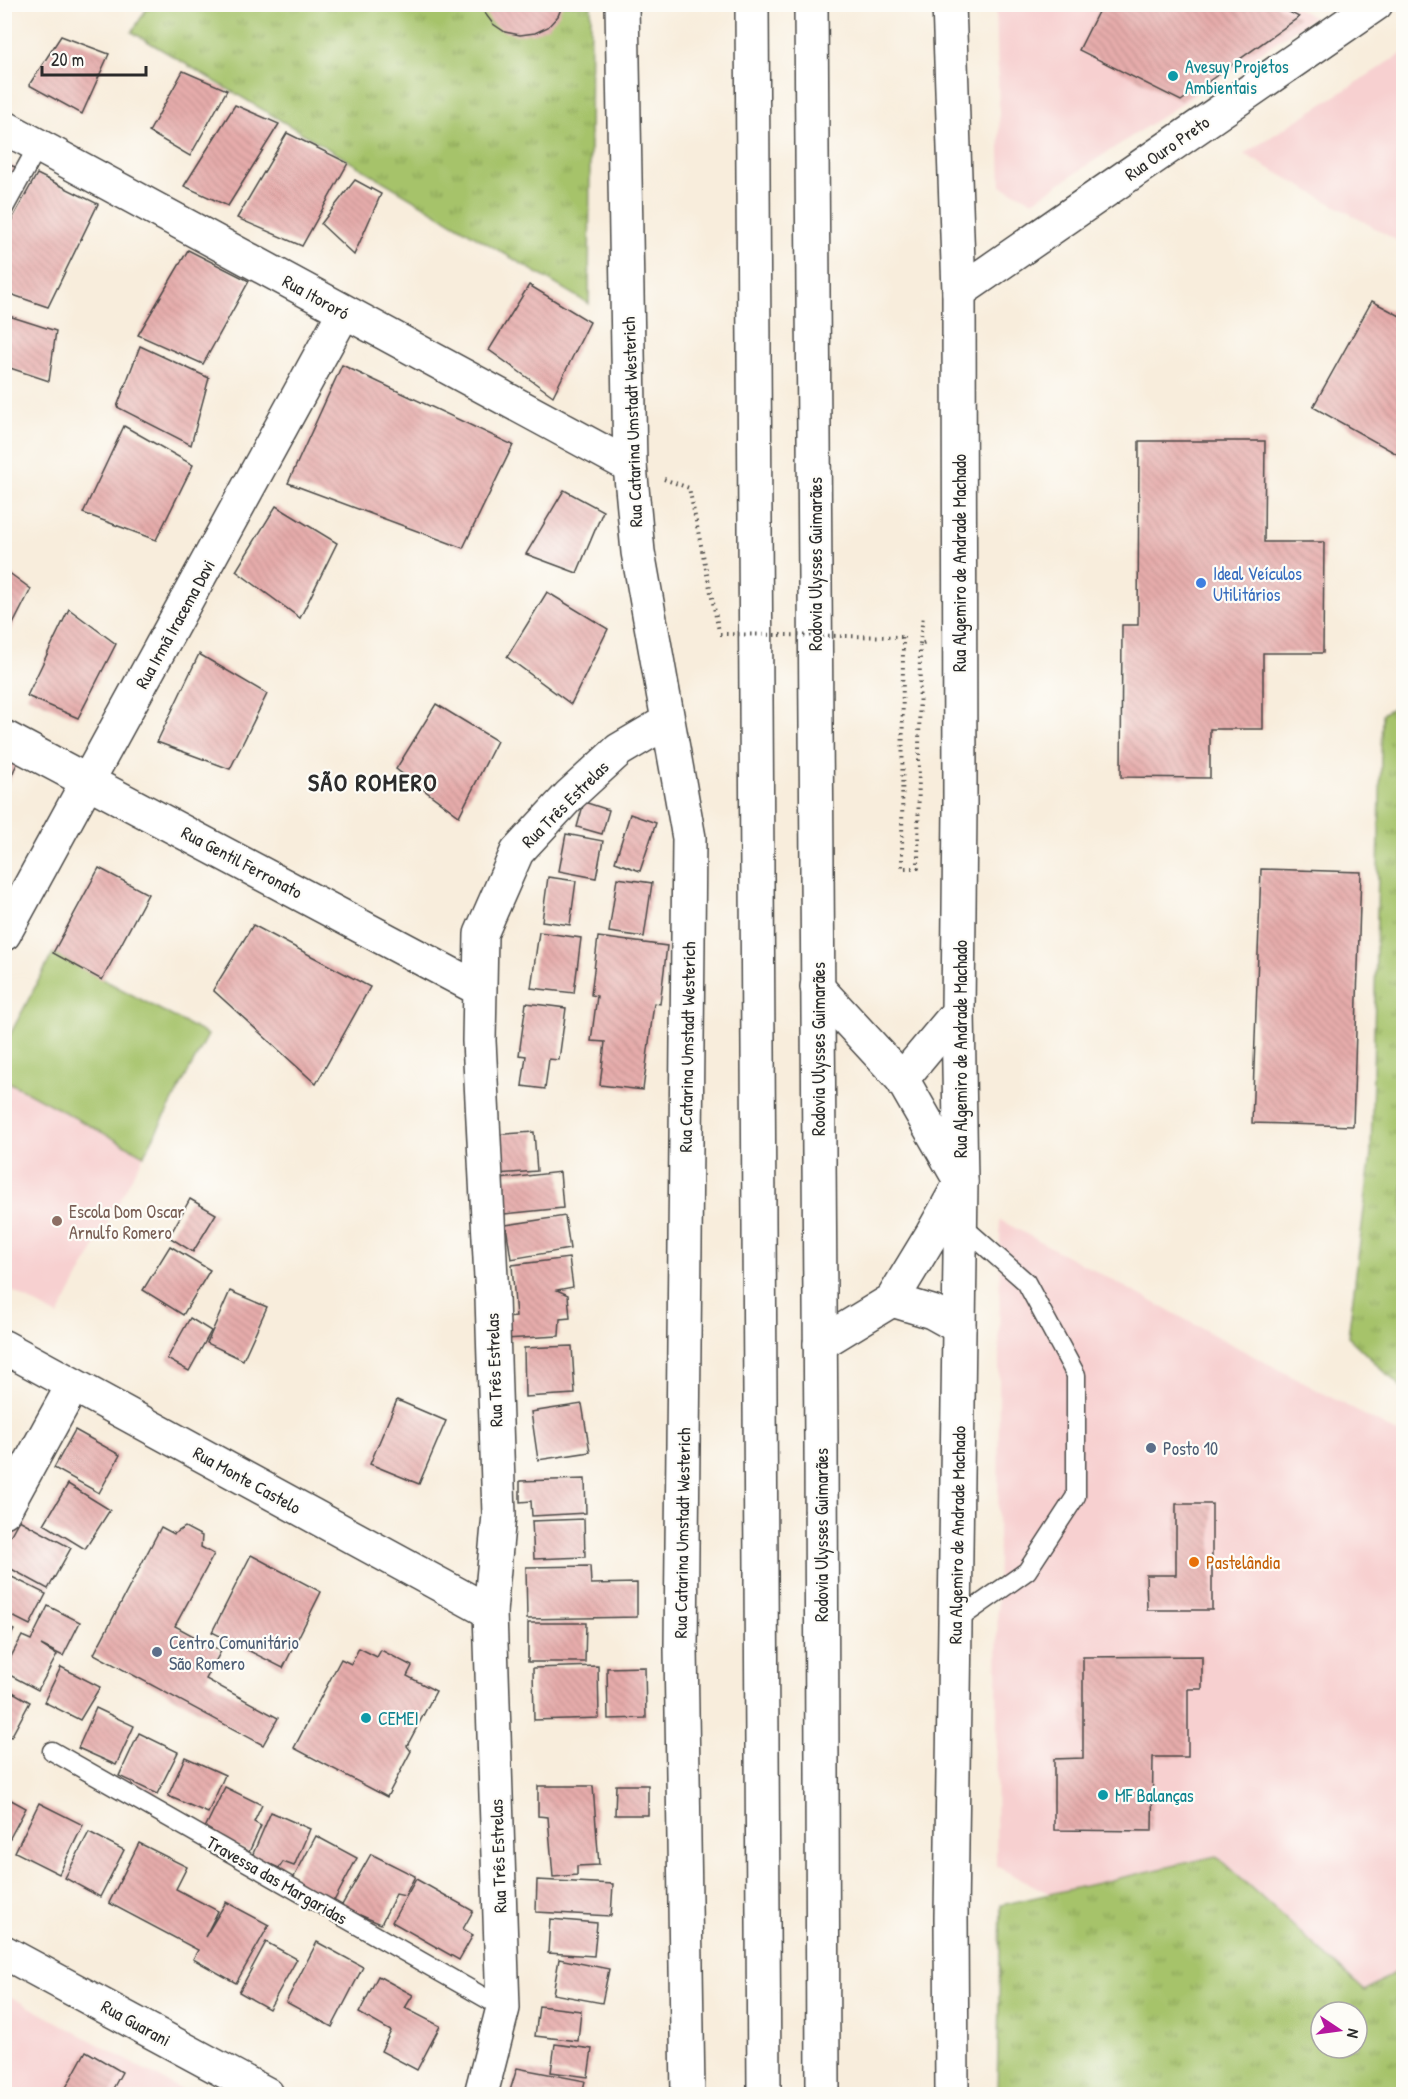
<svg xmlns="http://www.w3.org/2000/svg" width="1408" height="2099" font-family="'Patrick Hand',sans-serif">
	<defs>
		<pattern id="grass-tufts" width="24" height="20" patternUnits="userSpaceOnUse" patternTransform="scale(1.5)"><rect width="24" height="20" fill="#a6c36a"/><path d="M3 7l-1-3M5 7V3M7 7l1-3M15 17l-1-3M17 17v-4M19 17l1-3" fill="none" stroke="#879f57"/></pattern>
		<pattern id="building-back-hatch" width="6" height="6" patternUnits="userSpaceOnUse" patternTransform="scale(1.5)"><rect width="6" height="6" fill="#e6acab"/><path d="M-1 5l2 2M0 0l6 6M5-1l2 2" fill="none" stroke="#c59493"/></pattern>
	</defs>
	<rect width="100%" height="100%" fill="#fdfcf7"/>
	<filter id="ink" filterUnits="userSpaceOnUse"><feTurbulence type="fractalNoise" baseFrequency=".0167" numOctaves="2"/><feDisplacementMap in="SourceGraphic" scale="12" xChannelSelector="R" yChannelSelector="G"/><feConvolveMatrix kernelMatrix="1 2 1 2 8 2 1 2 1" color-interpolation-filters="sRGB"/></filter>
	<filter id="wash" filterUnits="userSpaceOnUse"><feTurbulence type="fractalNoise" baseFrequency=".008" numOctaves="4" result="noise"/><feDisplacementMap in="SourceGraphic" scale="24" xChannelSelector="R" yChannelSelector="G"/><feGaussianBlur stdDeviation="1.35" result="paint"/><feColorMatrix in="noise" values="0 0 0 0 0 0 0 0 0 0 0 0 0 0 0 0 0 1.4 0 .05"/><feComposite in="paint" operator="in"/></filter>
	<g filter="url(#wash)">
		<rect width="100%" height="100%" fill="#f8eddc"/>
		<g fill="#f7d0d0">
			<path d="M1288 4 1314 17 1033 201 1001 186 996 5Z"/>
			<path d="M1403 53V244L1244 154Z"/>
			<path d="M4 1080 144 1155 58 1316 5 1287Z"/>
			<path d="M1000 1220 1403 1436V2077L1357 2048V2012H1321V2035L996 1866Z"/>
			<path d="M4 1993 83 2036 189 2094H5Z"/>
		</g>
		<g fill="url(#grass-tufts)" stroke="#68774a" stroke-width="1.5" fill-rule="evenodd">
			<path d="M149 5H591L589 304 132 32Z"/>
			<path d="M1403 702V1389L1348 1337 1371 1154 1382 714Z"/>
			<path d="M1216 1856 1365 1991 1403 1967V2094H997L1001 1905ZM1321 2012H1357V2048H1321Z"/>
		</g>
		<path fill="#a6c36a" stroke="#68774a" stroke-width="1.5" d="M53 953 208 1035 144 1155 5 1080 4 1046Z"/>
		<g id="blocks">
			<g fill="url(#building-back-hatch)">
				<path d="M431 4H453L448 14Z"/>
				<path d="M481 4H563L558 16 548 27 535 33 520 35 505 32 493 24 484 12Z"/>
				<path d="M1102 4H1274L1299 17 1181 101 1079 50Z"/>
				<path d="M61 36 109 54 82 114 29 85Z"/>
				<path d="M183 71 227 90 190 156 149 132Z"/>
				<path d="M235 105 279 124 228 206 184 186Z"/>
				<path d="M287 133 348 163 302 246 237 218Z"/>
				<path d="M4 163 18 168 4 190Z"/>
				<path d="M37 174 98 204 48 307 4 292V234Z"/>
				<path d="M355 180 381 194 354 255 321 224Z"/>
				<path d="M188 250 249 281 203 364 138 335Z"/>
				<path d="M529 285 590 322 553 396 489 350Z"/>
				<path d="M1372 301 1404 318V458L1313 407Z"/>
				<path d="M9 316 56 331 49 381 4 366V330Z"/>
				<path d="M140 346 209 378 191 445 117 407Z"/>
				<path d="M342 365 513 445 463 548 288 483Z"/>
				<path d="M124 426 193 465 156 540 83 513Z"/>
				<path d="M1139 441H1265L1264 542H1324L1323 653H1263V729H1210V778L1121 777 1122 625H1138Z"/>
				<path d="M564 490 603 511 577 573 526 554Z"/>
				<path d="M276 506 337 543 300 618 236 571Z"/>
				<path d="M4 569 31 589 4 642Z"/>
				<path d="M547 592 608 629 571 704 507 657Z"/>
				<path d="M69 609 116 644 78 718 27 696Z"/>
				<path d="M199 654 267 694 230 769 157 742Z"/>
				<path d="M436 704 497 741 459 816 396 769Z"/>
				<path d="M4 751 21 755 4 792Z"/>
				<path d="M584 802 609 810 602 834 577 827Z"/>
				<path d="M630 814 656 823 640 871 615 862Z"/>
				<path d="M566 834 603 841 596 878 559 871Z"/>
				<path d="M99 868 148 894 102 980 53 953Z"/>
				<path d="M1261 869 1361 872 1353 1126 1252 1123Z"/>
				<path d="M548 877 576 881 570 925 542 921Z"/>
				<path d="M617 878 652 883 644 937 609 932Z"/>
				<path d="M253 925 370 987 316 1084 213 990Z"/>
				<path d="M539 932 581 938 574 993 531 988Z"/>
				<path d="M598 937 667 946 660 1004 654 1003 643 1090 600 1085 605 1042 591 1041 597 996 591 995Z"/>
				<path d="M526 1003 566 1008 559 1060 549 1059 545 1089 522 1086 526 1056 519 1055Z"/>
				<path d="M534 1132 537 1171 496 1174 492 1135Z"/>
				<path d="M560 1172 563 1208 504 1214 500 1179Z"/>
				<path d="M190 1199 216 1214 193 1252 169 1237Z"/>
				<path d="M565 1216 570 1249 511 1259 506 1225Z"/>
				<path d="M170 1246 210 1270 183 1315 143 1290Z"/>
				<path d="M569 1258 573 1287 557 1290 568 1295 570 1318 560 1319 559 1336 504 1339V1318L516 1317 512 1265Z"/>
				<path d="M230 1291 267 1307 243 1360 207 1343Z"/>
				<path d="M190 1318 211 1331 189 1371 167 1359Z"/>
				<path d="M572 1346 575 1394 525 1397 524 1348Z"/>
				<path d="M397 1400 446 1421 419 1484 370 1464Z"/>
				<path d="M582 1404 590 1452 538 1460 531 1412Z"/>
				<path d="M75 1430 120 1455 99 1493 54 1468Z"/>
				<path d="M585 1479 586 1513 532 1516 531 1501 520 1502V1481Z"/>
				<path d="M68 1484 110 1510 85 1549 44 1524Z"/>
				<path d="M1176 1504H1212V1610H1147L1146 1575H1176Z"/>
				<path d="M584 1519 585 1557 534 1559 532 1521Z"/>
				<path d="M19 1520 71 1548 48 1589 4 1565V1547Z"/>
				<path d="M161 1527 174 1534 185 1527 202 1536 201 1547 214 1554 175 1626 221 1651 206 1679 278 1718 263 1745 94 1654Z"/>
				<path d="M251 1555 321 1592 283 1668 212 1632Z"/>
				<path d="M590 1566 591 1584 637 1583V1617L527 1619 526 1567Z"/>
				<path d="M4 1573 46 1594 30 1625 4 1612Z"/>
				<path d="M48 1606 80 1622 63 1656 41 1645 57 1655 38 1690 4 1672V1670L22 1636 31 1640Z"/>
				<path d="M528 1623H586L585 1662H528Z"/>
				<path d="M4 1625 14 1630 4 1648Z"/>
				<path d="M359 1648 377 1657 381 1650 412 1666 407 1676 436 1691 407 1746 411 1751 387 1797 294 1748 341 1659 351 1664Z"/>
				<path d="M1202 1656V1689H1188V1757H1153L1152 1831 1054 1830V1759L1083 1758V1657Z"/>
				<path d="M598 1666 599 1718 534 1720 533 1668Z"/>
				<path d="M61 1667 100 1687 80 1720 44 1702Z"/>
				<path d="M645 1667 646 1718 608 1719 607 1668Z"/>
				<path d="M4 1687 30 1702 11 1737 4 1734Z"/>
				<path d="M96 1708 134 1726 116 1765 78 1748Z"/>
				<path d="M139 1733 178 1752 157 1794 119 1776Z"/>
				<path d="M185 1757 225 1775 208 1813 168 1796Z"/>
				<path d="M616 1785H648V1815H615Z"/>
				<path d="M538 1786H593L599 1865 577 1866V1875L553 1877 548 1817 538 1816Z"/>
				<path d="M225 1787 262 1805 254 1822 261 1826 249 1852 204 1830Z"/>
				<path d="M4 1796 26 1808 4 1849Z"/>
				<path d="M39 1803 83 1825 59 1874 15 1852Z"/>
				<path d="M271 1812 310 1829 294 1866 283 1862 279 1868 252 1856Z"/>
				<path d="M89 1832 124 1850 100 1897 65 1878Z"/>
				<path d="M316 1836 357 1858 334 1901 293 1879Z"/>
				<path d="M139 1843 187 1867 176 1889 218 1911 205 1937 226 1902 269 1925 236 1983 193 1959 198 1950 109 1903Z"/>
				<path d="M371 1854 415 1876 405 1896 396 1894 381 1924 341 1907Z"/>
				<path d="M416 1879 473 1911 463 1929 473 1935 459 1960 392 1922Z"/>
				<path d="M537 1880 613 1884 611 1916 536 1912Z"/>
				<path d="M550 1919 597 1923 594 1956 548 1953Z"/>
				<path d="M266 1942 297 1959 269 2009 239 1992Z"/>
				<path d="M317 1942 363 1967 332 2027 286 2002Z"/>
				<path d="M559 1959 609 1969 602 2003 553 1994Z"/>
				<path d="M378 1976 413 1995 405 2008 440 2026 417 2070 381 2051 391 2031 359 2013Z"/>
				<path d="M539 2006 581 2011 578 2041 535 2036Z"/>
				<path d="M555 2044 592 2049 588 2077 551 2072Z"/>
				<path d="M86 2051 122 2072 110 2094H66L63 2093Z"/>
				<path d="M517 2068 585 2081 582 2094H509Z"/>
			</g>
		</g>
	</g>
	<g filter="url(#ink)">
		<use href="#blocks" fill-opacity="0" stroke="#4a4846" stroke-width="1.5"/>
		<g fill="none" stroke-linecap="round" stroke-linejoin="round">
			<g stroke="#4a4846" stroke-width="21">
				<g id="lane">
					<path d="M4 208 38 146"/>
					<path d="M956 1621 1027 1571 1076 1496V1375L1026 1282 960 1224"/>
					<path d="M52 1751 503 2008"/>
				</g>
			</g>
			<g stroke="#4a4846" stroke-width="36">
				<g id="street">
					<path d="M4 127 630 466"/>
					<path d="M4 737 479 989"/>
					<path d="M4 934 344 312"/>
					<path d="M4 1511 73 1385"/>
					<path d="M481 2094 503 2008 490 1612 499 1515 492 1298 479 1041 481 934 517 852 569 796 619 750 668 721"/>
				</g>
			</g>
			<g stroke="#4a4846" stroke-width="36">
				<g id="secondary">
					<path d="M622 4 630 466 638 552 689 838 681 1648 688 2094"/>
					<path d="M949 4 959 292 960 806 958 1012 961 1182 951 1918 952 2094"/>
					<path d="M959 292 1376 4"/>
					<path d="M4 1347 490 1612"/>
					<path d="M4 1952 267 2094"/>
				</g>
			</g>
			<g stroke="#4a4846" stroke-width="36">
				<g id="highway">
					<path d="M752 4 764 2094"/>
					<path d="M811 4 821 1445 823 2094"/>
					<path d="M817 987 902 1079 961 1182 932 1234 892 1300 820 1344"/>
					<path d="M902 1079 958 1012"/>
					<path d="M892 1300 932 1312 959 1327"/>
				</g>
			</g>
			<g stroke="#4a4846" stroke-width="4" stroke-dasharray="1.5 4.5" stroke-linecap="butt">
				<path d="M664 479 689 488 719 631"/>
				<path d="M903 637 902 868H918L920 644 926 642"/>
				<path d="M920 644 923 615"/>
			</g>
			<use href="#lane" stroke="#fff" stroke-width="18"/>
			<use href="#street" stroke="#fff" stroke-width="33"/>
			<use href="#secondary" stroke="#fff" stroke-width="33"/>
			<use href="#highway" stroke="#fff" stroke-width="33"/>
			<path stroke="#4a4846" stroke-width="4" stroke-dasharray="1.5 4.5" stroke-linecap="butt" d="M720 634 903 637"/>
		</g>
	</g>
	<g fill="#0f9aa8" stroke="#fdfcf7" stroke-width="2">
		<circle cx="1173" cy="76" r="6"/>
		<circle cx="366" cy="1718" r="6"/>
		<circle cx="1103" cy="1795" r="6"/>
	</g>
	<circle fill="#3f7fe0" stroke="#fdfcf7" stroke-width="2" cx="1201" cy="583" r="6"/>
	<circle fill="#8d6e63" stroke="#fdfcf7" stroke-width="2" cx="57" cy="1221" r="6"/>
	<g fill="#5c6f8a" stroke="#fdfcf7" stroke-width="2">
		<circle cx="1151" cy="1448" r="6"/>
		<circle cx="157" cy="1652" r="6"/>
	</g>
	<circle fill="#e8710a" stroke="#fdfcf7" stroke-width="2" cx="1194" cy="1562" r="6"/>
	<g text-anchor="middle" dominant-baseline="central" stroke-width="4.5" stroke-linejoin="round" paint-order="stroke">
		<g font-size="18" fill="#0d838f" stroke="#fdfcf7" text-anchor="start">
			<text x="1185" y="66">Avesuy Projetos<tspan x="1185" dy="21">Ambientais</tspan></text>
			<text x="378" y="1718">CEMEI</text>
			<text x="1115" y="1795">MF Balanças</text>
		</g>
		<g font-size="18" fill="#2b2b2b" stroke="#fdfcf7">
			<text transform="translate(1167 148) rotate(-35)">Rua Ouro Preto</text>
			<text transform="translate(316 297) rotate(29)">Rua Itororó</text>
			<text transform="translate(632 422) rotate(-92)">Rua Catarina Umstadt Westerich</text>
			<text transform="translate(959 563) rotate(-90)">Rua Algemiro de Andrade Machado</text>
			<text transform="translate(815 564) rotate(-90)">Rodovia Ulysses Guimarães</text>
			<text transform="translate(175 624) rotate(-61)">Rua Irmã Iracema Davi</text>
			<text transform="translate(565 804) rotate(-45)">Rua Três Estrelas</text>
			<text transform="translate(242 862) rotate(28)">Rua Gentil Ferronato</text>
			<text transform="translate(687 1047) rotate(-89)">Rua Catarina Umstadt Westerich</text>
			<text transform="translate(818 1049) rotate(-90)">Rodovia Ulysses Guimarães</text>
			<text transform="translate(960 1049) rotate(-90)">Rua Algemiro de Andrade Machado</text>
			<text transform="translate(494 1370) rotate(-92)">Rua Três Estrelas</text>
			<text transform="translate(247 1480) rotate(29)">Rua Monte Castelo</text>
			<text transform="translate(682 1533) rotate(-89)">Rua Catarina Umstadt Westerich</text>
			<text transform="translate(821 1535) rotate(-90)">Rodovia Ulysses Guimarães</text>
			<text transform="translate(957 1535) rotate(-89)">Rua Algemiro de Andrade Machado</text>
			<text transform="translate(498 1856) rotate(-92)">Rua Três Estrelas</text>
			<text transform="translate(277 1880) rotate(30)">Travessa das Margaridas</text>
			<text transform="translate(136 2023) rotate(29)">Rua Guarani</text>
		</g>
		<g font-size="18" fill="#366cbe" stroke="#fdfcf7" text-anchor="start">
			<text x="1213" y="573">Ideal Veículos<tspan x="1213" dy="21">Utilitários</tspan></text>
		</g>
		<g font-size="18" fill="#785e54" stroke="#fdfcf7" text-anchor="start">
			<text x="69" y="1211">Escola Dom Oscar<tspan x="69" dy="21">Arnulfo Romero</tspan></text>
		</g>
		<g font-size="18" fill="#4e5e75" stroke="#fdfcf7" text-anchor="start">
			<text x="1163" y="1448">Posto 10</text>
			<text x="169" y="1642">Centro Comunitário<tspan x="169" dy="21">São Romero</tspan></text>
		</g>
		<g font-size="18" fill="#c56008" stroke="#fdfcf7" text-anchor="start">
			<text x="1206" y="1562">Pastelândia</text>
		</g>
		<g font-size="24" font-weight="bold" letter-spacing="1.5" fill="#2b2b2b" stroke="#fdfcf7">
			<text x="373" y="782">SÃO ROMERO</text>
		</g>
	</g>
	<rect width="1408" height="2099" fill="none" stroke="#fdfcf7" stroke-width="24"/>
	<g transform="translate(1339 2030) rotate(103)"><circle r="28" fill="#fdfcf7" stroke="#a9a8a5" stroke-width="1.5"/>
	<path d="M0-4.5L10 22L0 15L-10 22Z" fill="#b5179e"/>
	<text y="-9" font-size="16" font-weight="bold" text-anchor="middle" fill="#2b2b2b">N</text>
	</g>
	<path d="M42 66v9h104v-9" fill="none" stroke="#2b2b2b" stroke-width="3"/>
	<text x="51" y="66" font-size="18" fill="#2b2b2b" stroke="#fdfcf7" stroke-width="4.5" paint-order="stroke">20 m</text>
</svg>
